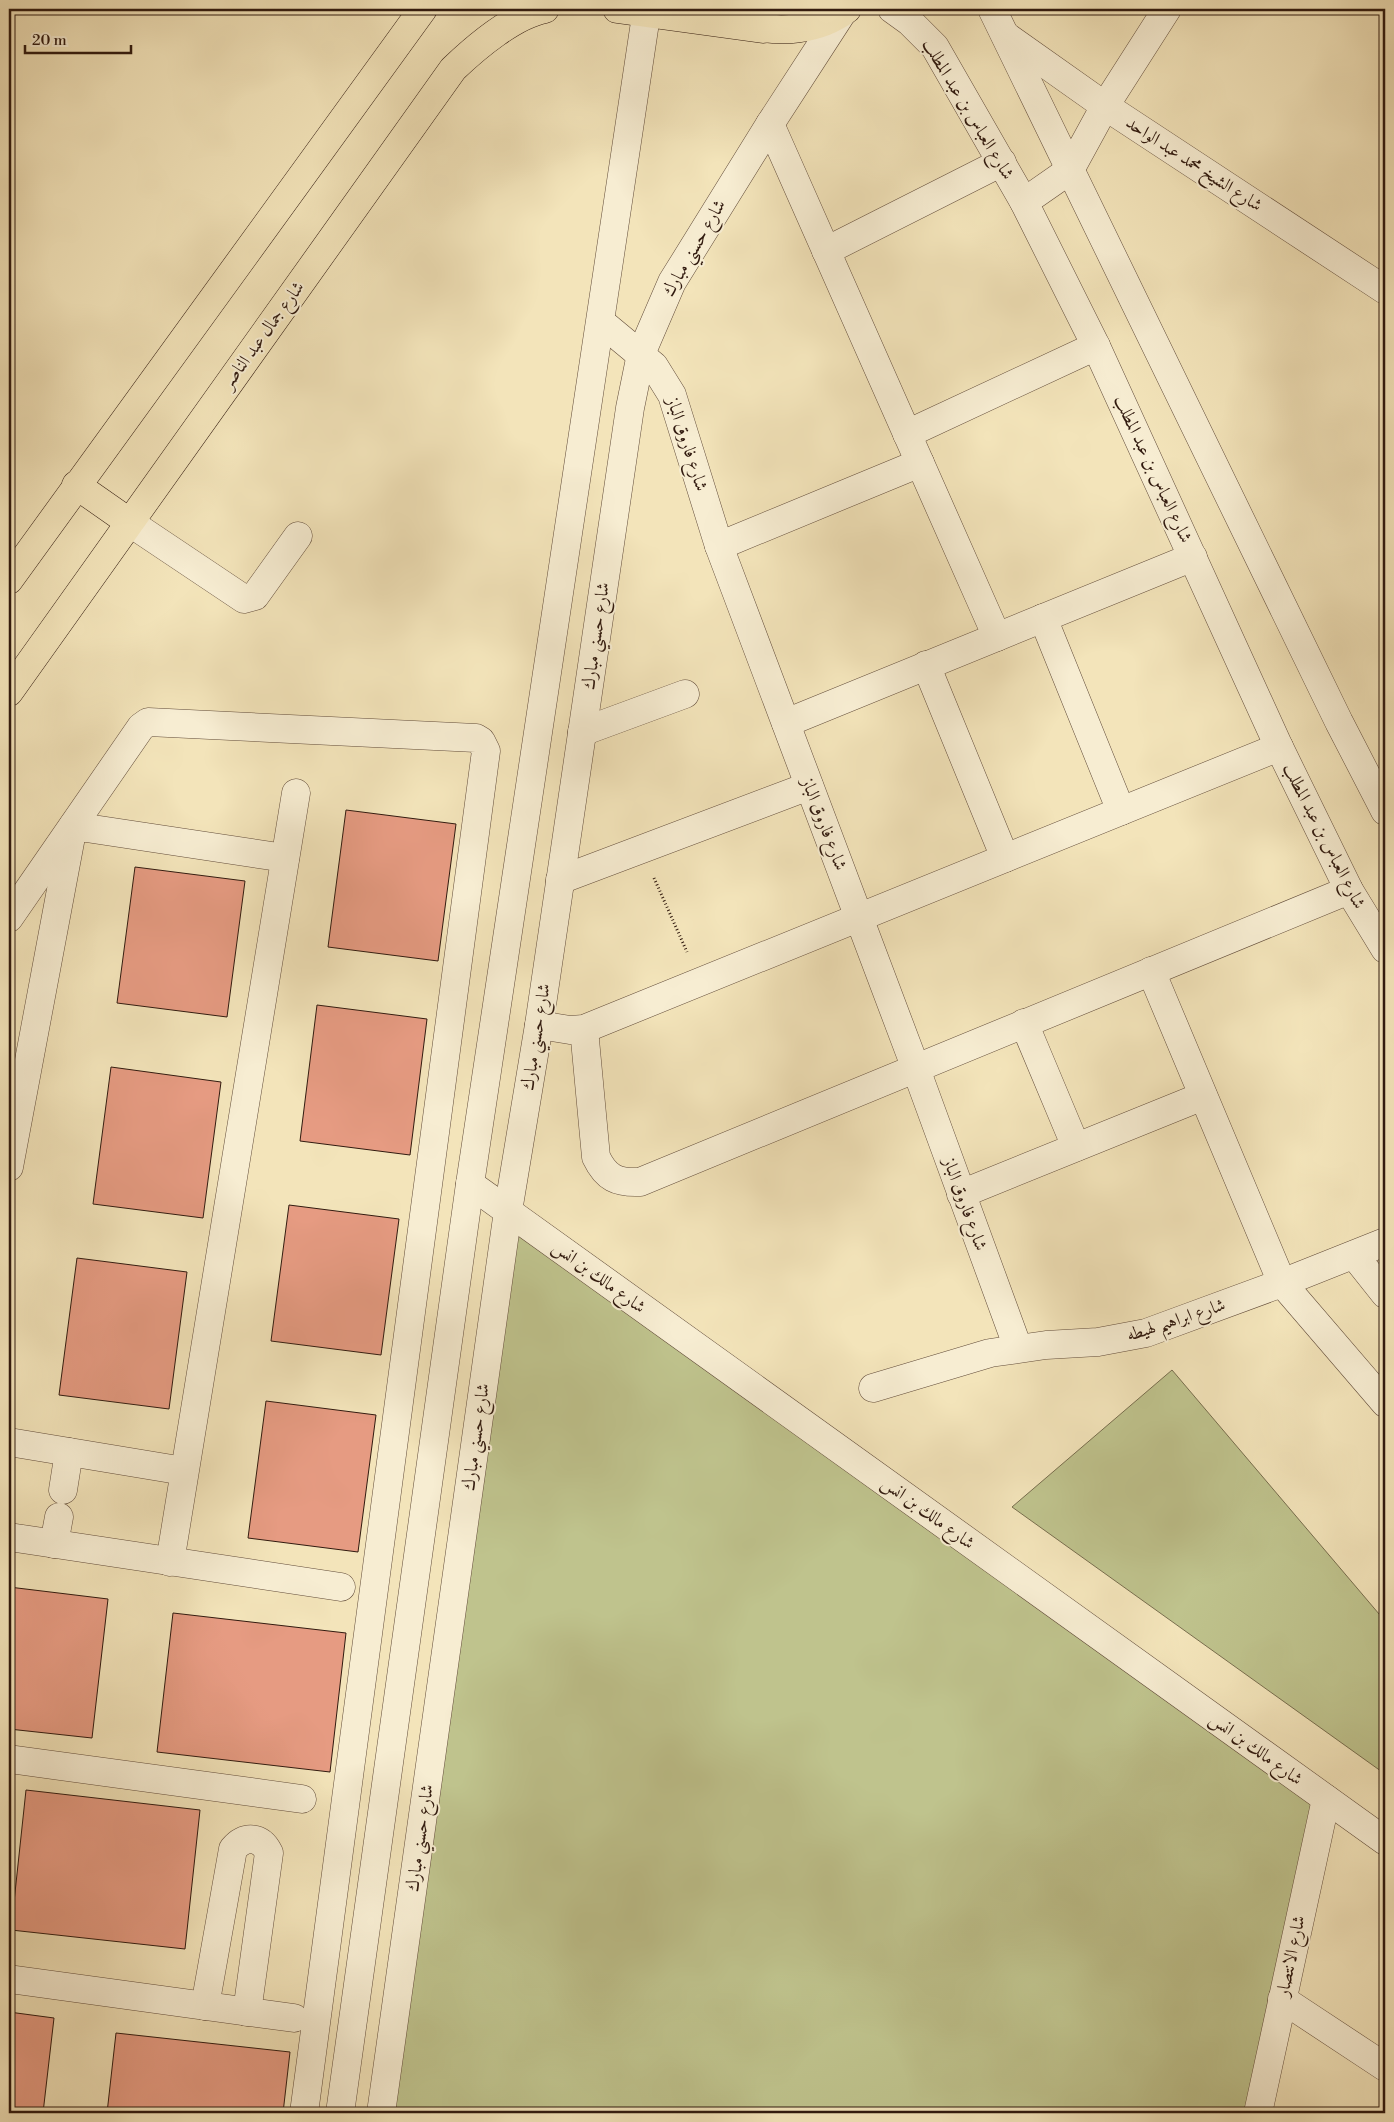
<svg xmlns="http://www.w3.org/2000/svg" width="1394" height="2122" font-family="'Libre Bodoni',Amiri,serif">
	<rect width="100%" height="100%" fill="#f3e4ba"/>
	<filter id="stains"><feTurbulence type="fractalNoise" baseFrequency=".004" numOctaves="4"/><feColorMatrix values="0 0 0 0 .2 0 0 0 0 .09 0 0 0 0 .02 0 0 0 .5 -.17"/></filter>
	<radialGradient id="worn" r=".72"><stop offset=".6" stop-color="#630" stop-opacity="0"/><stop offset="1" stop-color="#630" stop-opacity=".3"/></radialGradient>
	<g fill="#bfc38d" stroke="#786e4e">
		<path d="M508 1211 1319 1803 1256 2113H386Z"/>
		<path d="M1172 1370 1385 1621V1774L1012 1507Z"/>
	</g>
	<g fill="#e69b82" stroke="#311a0f">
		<path d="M346 810 456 824 438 961 328 947Z"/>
		<path d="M135 867 245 881 227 1017 117 1003Z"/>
		<path d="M317 1005 427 1019 410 1155 300 1141Z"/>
		<path d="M111 1067 221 1082 203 1218 93 1204Z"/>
		<path d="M289 1205 399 1219 381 1355 271 1341Z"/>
		<path d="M77 1258 187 1272 169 1409 59 1395Z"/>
		<path d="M266 1401 376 1415 358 1552 248 1538Z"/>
		<path d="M9 1587 108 1599 92 1738 9 1729Z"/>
		<path d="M173 1613 346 1633 330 1772 157 1752Z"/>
		<path d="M26 1790 200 1810 185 1949 11 1930Z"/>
		<path d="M9 2012 54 2018 43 2113H9Z"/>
		<path d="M116 2033 290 2052 283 2113H107Z"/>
	</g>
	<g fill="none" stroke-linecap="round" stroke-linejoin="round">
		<g stroke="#624c3a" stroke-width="29">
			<g id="minor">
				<path d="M892 9 910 22 935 47 1024 202 1096 346 1279 747 1349 890 1385 949"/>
				<path d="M992 9 1339 722 1385 811"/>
				<path d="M1006 36 1105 106 1385 290"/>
				<path d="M770 124 997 637"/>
				<path d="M1024 202 1070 170 1105 106 1167 9"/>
				<path d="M826 251 1002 162"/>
				<path d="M601 322 654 366 672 395 719 546 916 1069 1018 1348"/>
				<path d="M907 434 1096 346"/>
				<path d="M129 522 244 599 255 596 298 536"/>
				<path d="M719 546 920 463"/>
				<path d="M1043 618 1121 811"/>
				<path d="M926 665 1005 858"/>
				<path d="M786 723 1193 557"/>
				<path d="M582 732 685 694"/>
				<path d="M560 880 809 786"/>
				<path d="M9 918 141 727 148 722 476 738 481 741 486 751 304 2113"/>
				<path d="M1151 971 1282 1283 1385 1403"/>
				<path d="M1024 1023 1076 1147"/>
				<path d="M539 1025 570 1030 584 1029 1279 747"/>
				<path d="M584 1029 596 1157C606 1178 617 1183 640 1182L1349 890"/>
				<path d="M9 1167 73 826 285 858"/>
				<path d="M470 1184 1385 1841"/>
				<path d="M961 1194 1203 1096"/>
				<path d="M1354 1255 1385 1294"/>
				<path d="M873 1388 990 1353 1046 1345 1098 1342 1146 1333 1282 1283 1385 1242"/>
				<path d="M9 1442 184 1471"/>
				<path d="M63 1490 69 1452"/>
				<path d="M9 1537 341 1587"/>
				<path d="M54 1544 59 1517"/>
				<path d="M170 1562 296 793"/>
				<path d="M9 1759 302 1799"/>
				<path d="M9 1979 294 2018"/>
				<path d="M1282 1999 1385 2067"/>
				<path d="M205 2006 233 1849C245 1835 261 1836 269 1853L247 2012"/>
				<path d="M340 2113 470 1184 647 9"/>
				<path d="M381 2113 508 1211 539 1025 630 408 641 354 672 282 770 124 842 13"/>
				<path d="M1258 2113 1326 1799"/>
			</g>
		</g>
		<g stroke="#311a0f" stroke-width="29">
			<g id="major">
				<path d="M617 9 763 29"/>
				<path d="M746 25C780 33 818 31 847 9"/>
				<path d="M76 485 129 522"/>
				<path d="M9 580 423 9"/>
				<path d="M9 692 453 69C476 47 514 15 545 9"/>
			</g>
		</g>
		<path stroke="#311a0f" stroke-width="3" stroke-dasharray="1 2.5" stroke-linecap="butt" d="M654 878 687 952"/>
		<use href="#minor" stroke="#f7edd2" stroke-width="28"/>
		<use href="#major" stroke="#f3e4ba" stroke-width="28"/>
	</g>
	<g text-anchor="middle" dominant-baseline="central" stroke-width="4" stroke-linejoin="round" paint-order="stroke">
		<g font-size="18" fill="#311a0f" stroke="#f7edd2">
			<text transform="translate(968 109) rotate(59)">شارع العباس بن عبد المطلب</text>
			<text transform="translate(1194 164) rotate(33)">شارع الشيخ محمد عبد الواحد</text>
			<text transform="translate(694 248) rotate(-60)">شارع حسني مبارك</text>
			<text transform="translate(263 335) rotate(-54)">شارع جمال عبد الناصر</text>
			<text transform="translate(687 444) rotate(72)">شارع فاروق الباز</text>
			<text transform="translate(1153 469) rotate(65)">شارع العباس بن عبد المطلب</text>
			<text transform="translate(596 636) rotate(-82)">شارع حسني مبارك</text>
			<text transform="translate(824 824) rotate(69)">شارع فاروق الباز</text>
			<text transform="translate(1324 836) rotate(63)">شارع العباس بن عبد المطلب</text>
			<text transform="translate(536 1037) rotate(-81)">شارع حسني مبارك</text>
			<text transform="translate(965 1204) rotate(70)">شارع فاروق الباز</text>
			<text transform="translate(599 1277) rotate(36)">شارع مالك بن انس</text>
			<text transform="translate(1176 1320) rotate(-18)">شارع ابراهيم لهيطه</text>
			<text transform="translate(476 1437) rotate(-82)">شارع حسني مبارك</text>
			<text transform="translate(928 1513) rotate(36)">شارع مالك بن انس</text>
			<text transform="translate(1256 1749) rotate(36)">شارع مالك بن انس</text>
			<text transform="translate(420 1838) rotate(-82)">شارع حسني مبارك</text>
			<text transform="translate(1291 1956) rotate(-78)">شارع الانتصار</text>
		</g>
	</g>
	<rect width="1394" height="2122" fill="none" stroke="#f3e4ba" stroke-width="30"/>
	<rect x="10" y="10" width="1374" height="2102" fill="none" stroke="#311a0f" stroke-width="2.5"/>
	<rect x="15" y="15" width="1364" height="2092" fill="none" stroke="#311a0f"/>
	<path d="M25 45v8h106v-8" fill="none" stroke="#311a0f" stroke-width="2.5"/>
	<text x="32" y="45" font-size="15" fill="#311a0f" stroke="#f7edd2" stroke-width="4" paint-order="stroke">20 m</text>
	<rect width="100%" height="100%" filter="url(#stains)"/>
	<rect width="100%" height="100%" fill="url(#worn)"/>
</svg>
